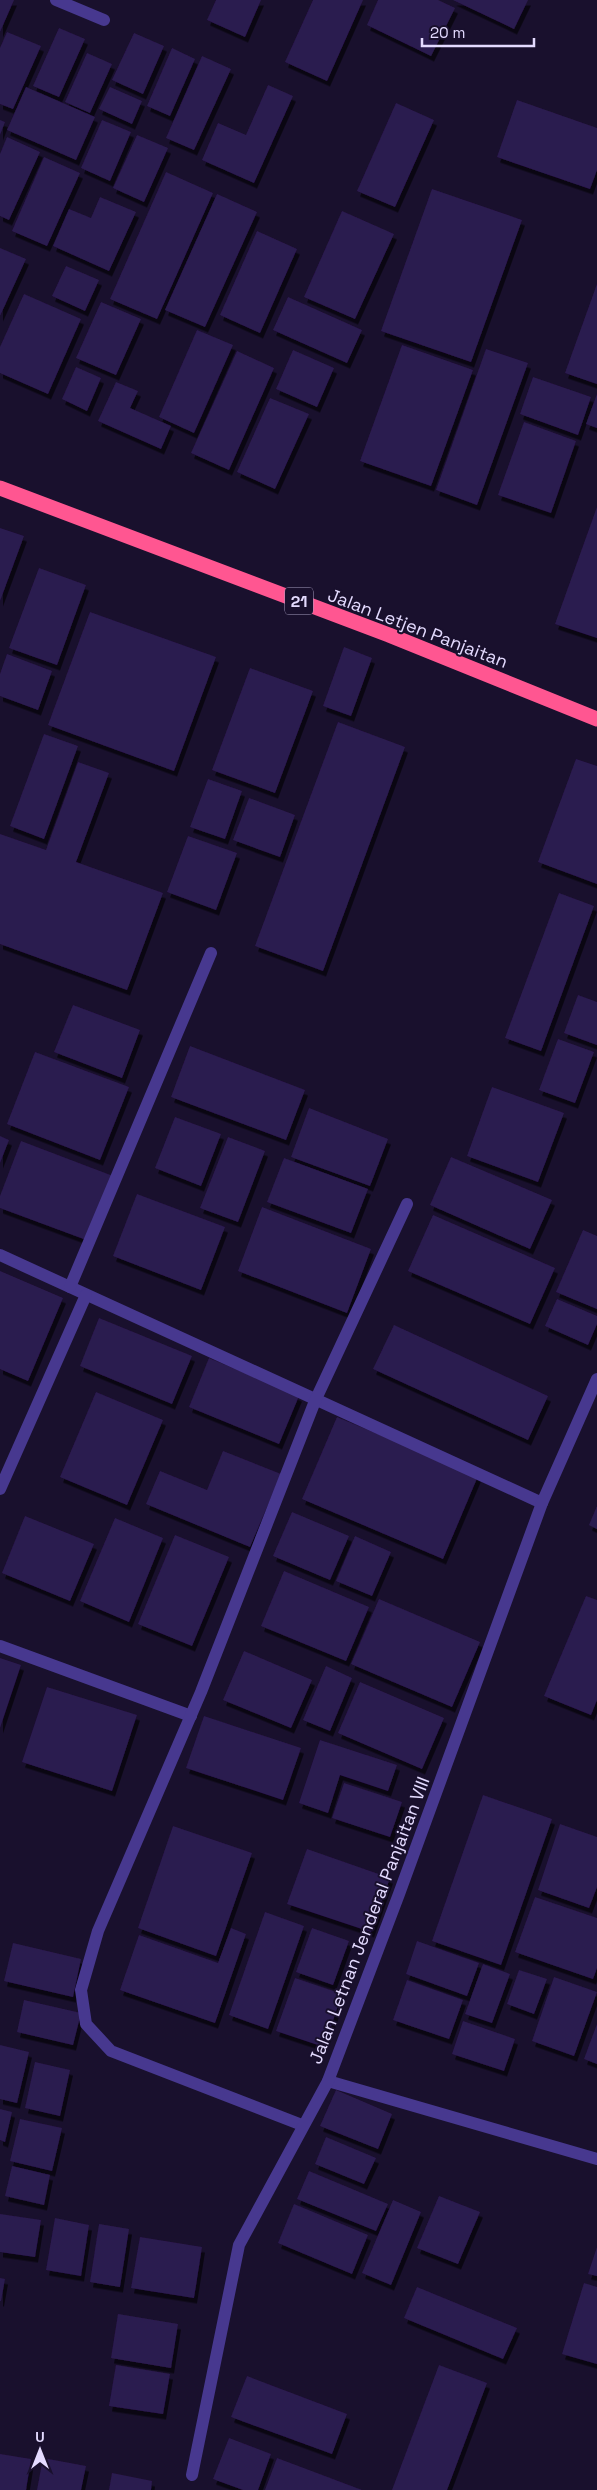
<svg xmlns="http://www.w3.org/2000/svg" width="597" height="2490" font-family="'Space Grotesk',sans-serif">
	<defs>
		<filter id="shadow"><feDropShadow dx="3" dy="5.5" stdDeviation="0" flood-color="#0009"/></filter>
	</defs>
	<rect width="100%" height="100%" fill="#19102d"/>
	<g fill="#2c1a4f" filter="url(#shadow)">
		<path d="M0 0H14L0 32Z"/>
		<path d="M216 0H261L245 37 207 20Z"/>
		<path d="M313 0H363L327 81 285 62Z"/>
		<path d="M378 0H438L455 8 431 56 367 25Z"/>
		<path d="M453 0H528L514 29Z"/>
		<path d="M59 28 85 39 59 97 33 86Z"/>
		<path d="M7 32 41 46 13 109 0 104V48Z"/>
		<path d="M134 33 164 46 143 94 112 80Z"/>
		<path d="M172 48 195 59 170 116 147 106Z"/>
		<path d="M87 53 112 64 90 113 65 102Z"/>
		<path d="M202 56 231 69 194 150 166 138Z"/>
		<path d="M268 85 293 96 254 183 202 160 218 123 246 135Z"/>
		<path d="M26 87 95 117 76 160 7 130Z"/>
		<path d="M110 87 142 101 132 124 99 109Z"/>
		<path d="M517 100 597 128V170L590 189 497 157Z"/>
		<path d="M396 103 434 120 395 207 357 191Z"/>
		<path d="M0 120 5 122 0 135Z"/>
		<path d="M102 120 131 132 110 181 81 168Z"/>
		<path d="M137 135 168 148 144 202 113 188Z"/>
		<path d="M7 137 40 152 9 220 0 216V154Z"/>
		<path d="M44 157 80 173 47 246 12 231Z"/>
		<path d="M166 172 213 193 157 319 110 299Z"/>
		<path d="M432 189 522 220 471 362 381 331Z"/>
		<path d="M217 194 257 212 205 327 165 310Z"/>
		<path d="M100 197 136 212 109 271 53 246 69 209 91 218Z"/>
		<path d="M342 211 394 234 355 319 304 297Z"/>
		<path d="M257 231 297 249 260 333 220 315Z"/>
		<path d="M0 248 26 259 0 316Z"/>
		<path d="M66 266 99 280 85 311 52 296Z"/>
		<path d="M597 284V384L565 373Z"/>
		<path d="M24 294 81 319 48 394 0 373V347Z"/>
		<path d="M288 297 362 330 347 363 273 330Z"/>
		<path d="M101 302 141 319 116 375 76 358Z"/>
		<path d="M197 330 233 345 194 433 159 417Z"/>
		<path d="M402 345 473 370 431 486 360 461Z"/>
		<path d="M486 349 528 363 477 505 436 490Z"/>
		<path d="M293 350 334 368 317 407 276 389Z"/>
		<path d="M237 351 274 368 229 470 191 453Z"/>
		<path d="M76 367 101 378 87 411 62 399Z"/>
		<path d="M533 377 591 397 578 435 520 414Z"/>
		<path d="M116 382 138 391 130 408 171 426 161 449 98 421Z"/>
		<path d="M597 394V428L586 424Z"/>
		<path d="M270 398 309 414 275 489 237 472Z"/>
		<path d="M524 422 576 441 551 513 498 495Z"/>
		<path d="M597 507V638L555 624Z"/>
		<path d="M0 528 24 536 0 601Z"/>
		<path d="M39 568 86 585 57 665 9 648Z"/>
		<path d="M90 612 216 657 174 771 48 725Z"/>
		<path d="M344 647 372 658 351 716 323 706Z"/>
		<path d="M7 654 52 671 38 710 0 696V674Z"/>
		<path d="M250 668 313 691 275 793 212 770Z"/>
		<path d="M338 722 405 747 323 971 255 946Z"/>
		<path d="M44 734 78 746 44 839 10 826Z"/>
		<path d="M576 759 597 766V884L538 862Z"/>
		<path d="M78 762 109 773 76 862 163 893 127 990 0 944V834L46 850Z"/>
		<path d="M208 779 242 791 225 839 190 827Z"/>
		<path d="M249 798 295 815 280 857 233 840Z"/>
		<path d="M188 836 237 853 216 910 167 892Z"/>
		<path d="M559 893 594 906 541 1051 505 1038Z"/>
		<path d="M578 995 597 1002V1045L564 1033Z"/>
		<path d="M73 1005 140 1030 122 1078 54 1052Z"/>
		<path d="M558 1039 594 1052 575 1103 539 1090Z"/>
		<path d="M190 1046 305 1090 286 1140 171 1097Z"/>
		<path d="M35 1052 129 1087 100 1160 7 1124Z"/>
		<path d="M492 1087 564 1113 538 1182 467 1156Z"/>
		<path d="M309 1108 388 1139 370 1186 291 1157Z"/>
		<path d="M175 1117 221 1134 201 1186 155 1168Z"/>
		<path d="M0 1136 9 1140 0 1163Z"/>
		<path d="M228 1137 265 1151 238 1222 200 1208Z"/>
		<path d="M21 1141 113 1176 89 1241 0 1208V1196Z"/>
		<path d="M451 1157 552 1200 530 1249 430 1205Z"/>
		<path d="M284 1158 368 1189 351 1233 267 1202Z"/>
		<path d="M137 1194 225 1227 201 1290 113 1256Z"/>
		<path d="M262 1207 371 1249 347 1313 238 1271Z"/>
		<path d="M433 1215 555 1268 530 1324 408 1271Z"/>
		<path d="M583 1230 597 1236V1309L556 1292Z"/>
		<path d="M0 1271 63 1298 28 1381 0 1369Z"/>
		<path d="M557 1299 597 1316V1324L588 1345 545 1326Z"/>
		<path d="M99 1318 192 1356 172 1404 80 1366Z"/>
		<path d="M394 1325 548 1396 528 1440 373 1369Z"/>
		<path d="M209 1358 299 1396 279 1444 189 1407Z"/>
		<path d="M96 1392 163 1420 127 1505 60 1477Z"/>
		<path d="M337 1417 478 1476 443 1559 302 1499Z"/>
		<path d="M223 1451 281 1474 250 1547 146 1504 160 1471 207 1490Z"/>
		<path d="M597 1506V1529L589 1525Z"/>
		<path d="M292 1512 349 1536 330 1580 273 1556Z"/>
		<path d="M25 1516 94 1544 70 1601 2 1573Z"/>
		<path d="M115 1518 163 1538 129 1622 80 1601Z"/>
		<path d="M175 1535 229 1557 192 1646 138 1624Z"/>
		<path d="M355 1536 391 1552 372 1596 336 1581Z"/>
		<path d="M284 1571 369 1607 346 1661 261 1626Z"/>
		<path d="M586 1596 597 1600V1700L591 1715 544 1696Z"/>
		<path d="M379 1599 480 1642 452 1707 351 1664Z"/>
		<path d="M244 1651 312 1680 291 1728 223 1700Z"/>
		<path d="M0 1658 21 1665 0 1728Z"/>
		<path d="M326 1666 352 1678 330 1731 303 1720Z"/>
		<path d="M360 1682 444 1718 422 1769 338 1733Z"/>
		<path d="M47 1687 137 1715 112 1791 22 1762Z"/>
		<path d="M204 1716 301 1748 283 1800 186 1768Z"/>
		<path d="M320 1740 397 1765 388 1791 340 1775 328 1813 299 1803Z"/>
		<path d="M344 1783 402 1802 390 1837 332 1818Z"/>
		<path d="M483 1795 552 1819 501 1965 432 1941Z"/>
		<path d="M560 1824 597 1837V1887L589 1908 538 1890Z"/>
		<path d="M173 1826 252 1853 216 1956 138 1928Z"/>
		<path d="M307 1849 390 1878 371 1932 287 1904Z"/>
		<path d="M535 1897 597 1918V1968L593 1979 515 1952Z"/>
		<path d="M265 1912 304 1926 268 2029 229 2015Z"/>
		<path d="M231 1928 246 1934 215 2023 120 1990 139 1935 218 1963Z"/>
		<path d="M312 1928 349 1941 333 1985 296 1972Z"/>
		<path d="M417 1941 479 1963 467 1996 406 1974Z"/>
		<path d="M13 1943 81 1959 73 1997 4 1981Z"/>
		<path d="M483 1964 510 1974 492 2023 465 2014Z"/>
		<path d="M519 1970 547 1979 534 2014 507 2004Z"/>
		<path d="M554 1977 597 1992 574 2056 532 2041Z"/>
		<path d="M295 1978 342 1994 324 2047 276 2031Z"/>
		<path d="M407 1980 463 2000 449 2039 393 2020Z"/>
		<path d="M24 2000 81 2013 73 2045 17 2032Z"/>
		<path d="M463 2021 515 2039 504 2071 452 2054Z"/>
		<path d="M597 2024V2064L584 2059Z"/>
		<path d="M0 2045 29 2052 17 2103 0 2099Z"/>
		<path d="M35 2062 70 2070 60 2116 25 2108Z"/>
		<path d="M336 2090 392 2114 378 2149 320 2126Z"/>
		<path d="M0 2109 12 2112 5 2142 0 2140Z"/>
		<path d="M20 2119 62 2128 52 2171 10 2161Z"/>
		<path d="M326 2137 376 2158 364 2184 315 2164Z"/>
		<path d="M12 2166 50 2175 44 2205 5 2196Z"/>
		<path d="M309 2171 388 2204 376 2231 297 2199Z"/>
		<path d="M439 2196 480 2212 458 2264 417 2248Z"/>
		<path d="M393 2200 421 2212 391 2285 362 2273Z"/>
		<path d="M294 2204 368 2235 352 2274 278 2243Z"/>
		<path d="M0 2214 41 2220 35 2257 0 2252Z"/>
		<path d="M55 2218 89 2225 81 2276 46 2270Z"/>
		<path d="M99 2224 129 2229 120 2287 90 2282Z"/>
		<path d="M140 2237 202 2247 194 2298 131 2288Z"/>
		<path d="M597 2247V2276L588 2274Z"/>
		<path d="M0 2278 5 2279 1 2301H0Z"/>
		<path d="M584 2283 597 2287V2364L562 2354Z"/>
		<path d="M417 2287 517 2328 503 2359 404 2318Z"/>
		<path d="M118 2314 178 2324 171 2368 111 2358Z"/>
		<path d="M116 2365 170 2374 163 2414 109 2406Z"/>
		<path d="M439 2365 487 2383 447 2490H392Z"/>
		<path d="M247 2376 347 2414 332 2454 231 2417Z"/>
		<path d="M229 2438 271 2454 258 2490H243L213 2479Z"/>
		<path d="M0 2454 31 2459 26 2490H0Z"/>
		<path d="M43 2458 86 2466 81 2490H37Z"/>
		<path d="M277 2458 362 2490H265Z"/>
		<path d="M112 2473 152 2481 151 2490H109Z"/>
	</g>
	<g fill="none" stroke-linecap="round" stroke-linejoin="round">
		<g stroke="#47388f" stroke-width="12">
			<path d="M56 0 104 20"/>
			<path d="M0 1255 542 1503"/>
			<path d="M70 1287 211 953"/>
			<path d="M0 1489 86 1295"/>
			<path d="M0 1646 191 1716"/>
			<path d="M328 2081 597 2159"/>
			<path d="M302 2125 111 2051 86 2024 81 1990 98 1931 201 1692 315 1401 407 1204"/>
			<path d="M192 2475 239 2245 328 2081 399 1894 542 1503 597 1379"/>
		</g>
		<path stroke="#ff5691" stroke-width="15" d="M0 488 389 635 597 719"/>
	</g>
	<g text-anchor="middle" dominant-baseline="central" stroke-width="4" stroke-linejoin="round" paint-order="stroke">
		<rect fill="#19102d" stroke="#a79ec0" stroke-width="1" x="285" y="587.5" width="28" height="27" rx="4"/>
		<g font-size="16" font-weight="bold" fill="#e4dbff">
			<text x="299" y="601">21</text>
		</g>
		<g font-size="18" fill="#e4dbff" stroke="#19102d">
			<text transform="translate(418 628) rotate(21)">Jalan Letjen Panjaitan</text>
			<text transform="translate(369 1920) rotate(-69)">Jalan Letnan Jenderal Panjaitan VIII</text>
		</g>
	</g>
	<g transform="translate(40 2450)" stroke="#19102d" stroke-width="4" paint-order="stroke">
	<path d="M0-4L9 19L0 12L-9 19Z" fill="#e4dbff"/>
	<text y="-8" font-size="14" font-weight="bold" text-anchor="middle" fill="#e4dbff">U</text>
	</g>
	<path d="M422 38v8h112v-8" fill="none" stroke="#e4dbff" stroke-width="2.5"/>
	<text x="430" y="38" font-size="15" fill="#e4dbff" stroke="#19102d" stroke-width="4" paint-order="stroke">20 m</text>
</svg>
